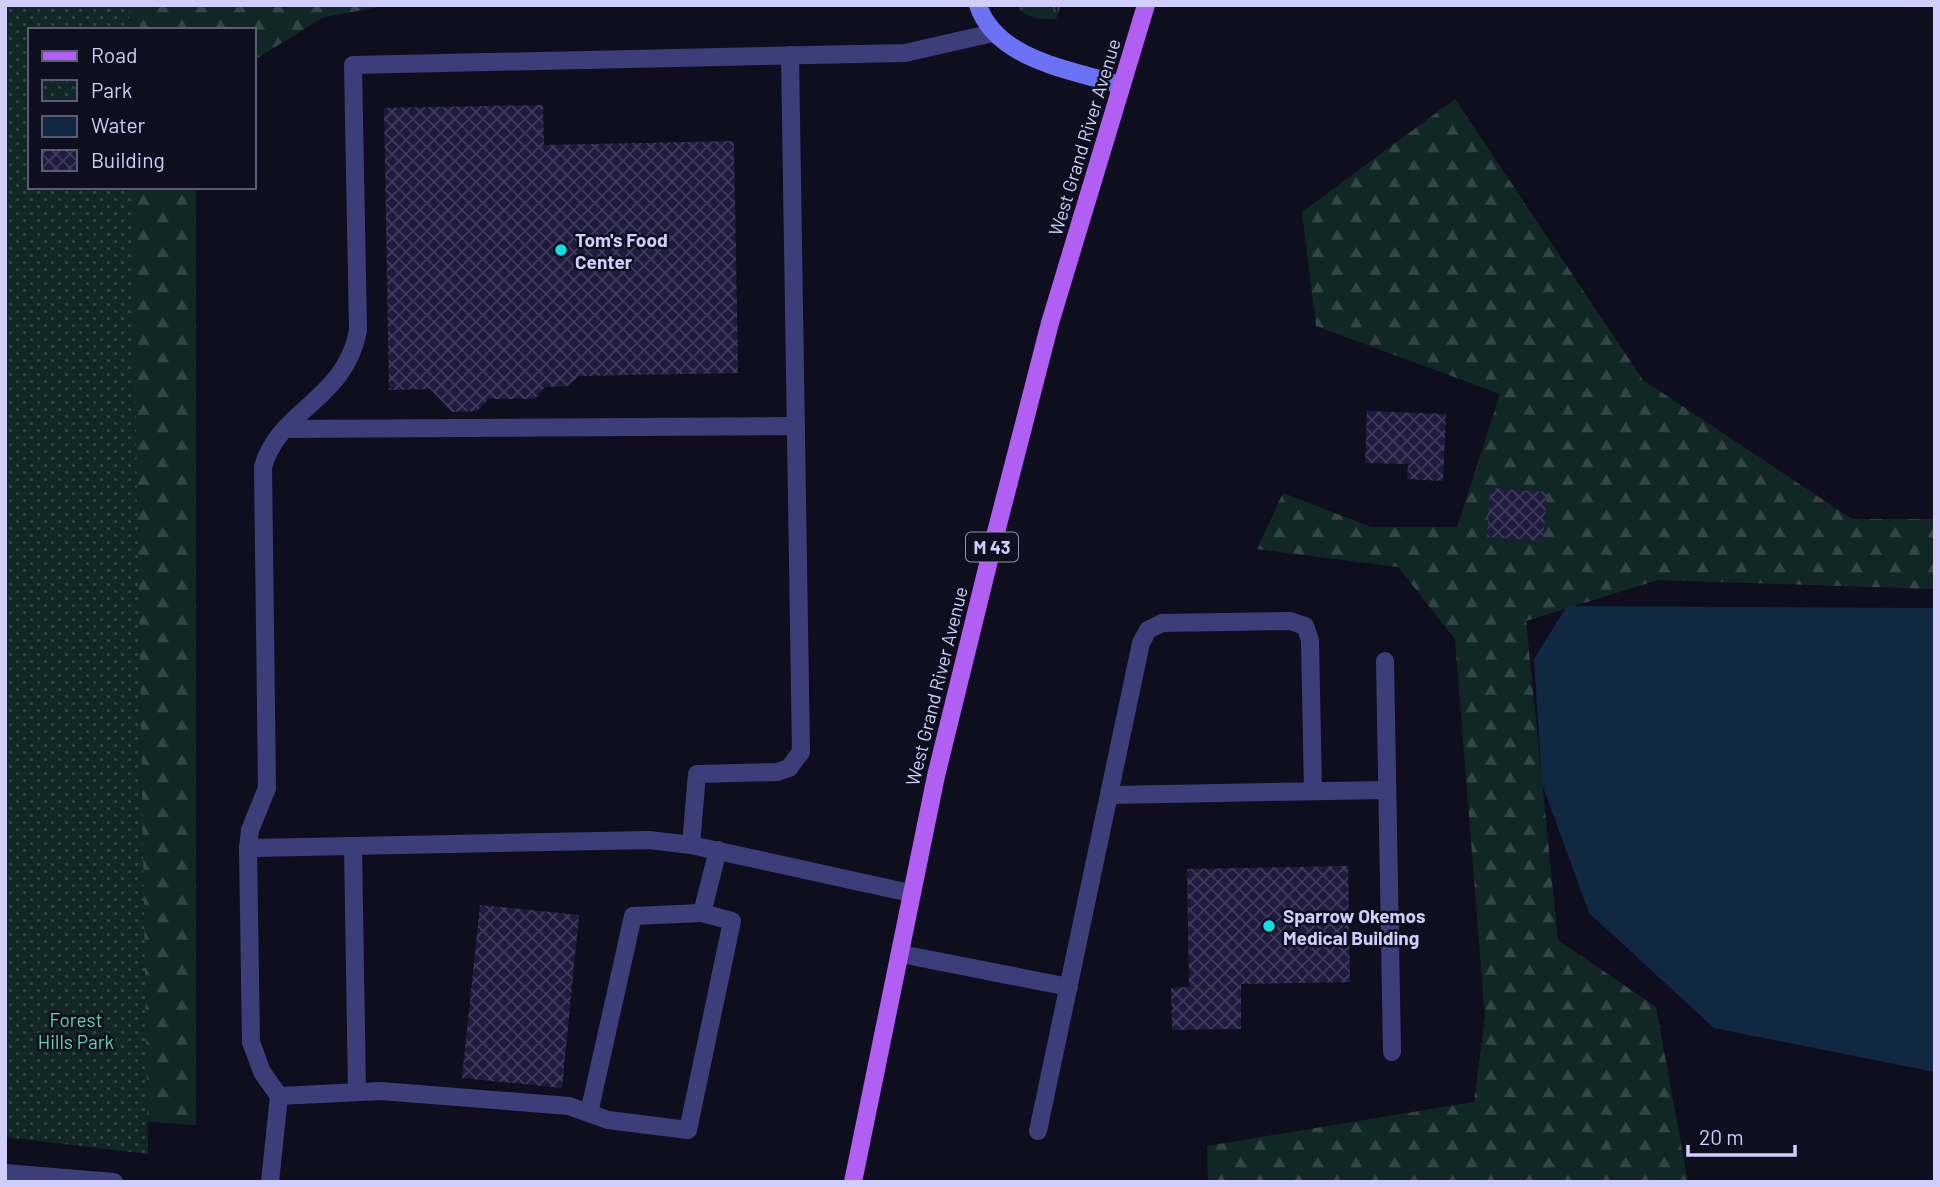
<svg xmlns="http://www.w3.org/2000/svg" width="1940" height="1187" font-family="Barlow,sans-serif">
	<defs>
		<pattern id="grass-tufts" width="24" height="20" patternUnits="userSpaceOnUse" patternTransform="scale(1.75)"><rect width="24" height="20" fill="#112725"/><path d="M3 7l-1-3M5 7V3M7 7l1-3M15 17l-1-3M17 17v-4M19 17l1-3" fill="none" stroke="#334546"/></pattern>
		<pattern id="forest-firs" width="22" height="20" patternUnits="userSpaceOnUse" patternTransform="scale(1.75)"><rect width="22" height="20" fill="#112725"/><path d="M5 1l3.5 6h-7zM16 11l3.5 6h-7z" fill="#334546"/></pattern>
		<pattern id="park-dots" width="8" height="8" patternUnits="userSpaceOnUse" patternTransform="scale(1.75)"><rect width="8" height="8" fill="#112725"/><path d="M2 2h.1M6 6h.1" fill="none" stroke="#334546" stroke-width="1.8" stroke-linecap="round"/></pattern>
		<pattern id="building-cross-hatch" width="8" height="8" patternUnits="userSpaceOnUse" patternTransform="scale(1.75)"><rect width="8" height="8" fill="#201b3e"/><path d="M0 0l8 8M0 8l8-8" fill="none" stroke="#3f3b5b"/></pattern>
	</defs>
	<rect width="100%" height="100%" fill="#0f0e1e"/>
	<path fill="url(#grass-tufts)" d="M1016 5H1061L1056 19C1041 19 1026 19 1016 5Z"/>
	<g fill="url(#forest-firs)">
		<path d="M36 5H390L324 17 254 60V30H34Z"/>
		<path d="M5 33 30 187H196V1125L5 1112Z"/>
		<path d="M1455 99 1643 380 1852 519H1935V589L1658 580 1526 621 1558 940 1656 1007 1688 1182H1208L1207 1146 1474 1102 1485 1017 1455 639 1398 567 1257 549 1283 493 1371 527H1457L1500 394 1316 326 1302 212Z"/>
	</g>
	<path fill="url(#park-dots)" d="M5 5H129L130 30H30V187H132L148 1154 5 1137Z"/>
	<path fill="#112843" d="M1567 606 1935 608V1072L1714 1028 1589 913 1542 784 1534 659Z"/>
	<g fill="url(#building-cross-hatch)">
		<path d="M543 105 544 145 734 141 738 373 579 376 568 386 545 387 535 399H488L477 411 452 412 430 389 389 390 384 108Z"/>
		<path d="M1367 411 1446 414 1443 481 1407 479 1408 464 1365 463Z"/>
		<path d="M1490 488 1547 492 1543 541 1487 537Z"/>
		<path d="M1348 866 1350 982 1241 984V1029L1172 1030 1171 988 1189 987 1187 869Z"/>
		<path d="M480 905 579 915 562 1088 462 1078Z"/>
	</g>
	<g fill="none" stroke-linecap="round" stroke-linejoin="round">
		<g stroke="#3c3e7a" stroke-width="18">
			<path d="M286 429 796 426"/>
			<path d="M1385 661 1392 1052"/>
			<path d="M1110 795 1387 790"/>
			<path d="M691 845 697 774 777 772 789 768 801 752 790 55"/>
			<path d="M353 847 357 1092"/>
			<path d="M248 848 649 840 691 845 910 893"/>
			<path d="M901 954 1069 987"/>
			<path d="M279 1096 381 1091 569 1106 608 1120 688 1130 732 921 702 913 718 850"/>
			<path d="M589 1113 633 916 702 913"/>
			<path d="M1038 1131 1141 643 1148 630 1162 623 1290 621 1305 626 1310 640 1313 791"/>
			<path d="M270 1182 279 1096 262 1072 251 1042 248 848 250 830 267 788 263 467C279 409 346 400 358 330L353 65 905 53 993 33"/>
		</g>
		<path stroke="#3c3e7a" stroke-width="18" d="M5 1173 114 1182"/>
		<path stroke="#6c72f4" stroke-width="18" d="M978 5C996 60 1072 70 1120 85"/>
		<path stroke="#b15ef3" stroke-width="18" d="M853 1182 936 776 995 536 1050 323 1146 5"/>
	</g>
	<g fill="#11dee5" stroke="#0f0e1e" stroke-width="2.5">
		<circle cx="561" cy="250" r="7"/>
		<circle cx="1269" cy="926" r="7"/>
	</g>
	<g text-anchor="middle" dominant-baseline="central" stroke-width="5" stroke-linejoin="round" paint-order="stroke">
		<rect fill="#0f0e1e" stroke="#9694b9" stroke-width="2" x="966" y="532.5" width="52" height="29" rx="5"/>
		<g font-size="18" font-weight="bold" fill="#d0cefb">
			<text x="992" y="547">M 43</text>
		</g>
		<g font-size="19" fill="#d0cefb" stroke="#0f0e1e">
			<text transform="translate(1084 137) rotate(-73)">West Grand River Avenue</text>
			<text transform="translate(936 686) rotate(-76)">West Grand River Avenue</text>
		</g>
		<g font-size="19" font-weight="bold" fill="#d0cefb" stroke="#0f0e1e" text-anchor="start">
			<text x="575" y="239">Tom's Food<tspan x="575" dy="22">Center</tspan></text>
			<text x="1283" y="915">Sparrow Okemos<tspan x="1283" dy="22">Medical Building</tspan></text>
		</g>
		<g font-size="19" fill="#60d5b0" stroke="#0f0e1e">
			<text x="76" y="1019">Forest<tspan x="76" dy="22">Hills Park</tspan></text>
		</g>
	</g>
	<rect width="1940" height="1187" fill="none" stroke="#d0cefb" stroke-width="14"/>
	<rect x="28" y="28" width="228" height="161" fill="#0f0e1e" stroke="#5c5b76" stroke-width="2"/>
	<rect x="42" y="51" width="35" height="10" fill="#b15ef3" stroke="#5c5b76" stroke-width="2"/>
	<text x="91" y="63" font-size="21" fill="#d0cefb">Road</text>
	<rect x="42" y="80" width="35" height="21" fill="url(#park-dots)" stroke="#5c5b76" stroke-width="2"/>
	<text x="91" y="98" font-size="21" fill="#d0cefb">Park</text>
	<rect x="42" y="116" width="35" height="21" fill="#112843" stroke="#5c5b76" stroke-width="2"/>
	<text x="91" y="133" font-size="21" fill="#d0cefb">Water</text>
	<rect x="42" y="150" width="35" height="21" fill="url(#building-cross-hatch)" stroke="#5c5b76" stroke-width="2"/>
	<text x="91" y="168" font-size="21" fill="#d0cefb">Building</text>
	<path d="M1688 1145v10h107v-10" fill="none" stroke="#d0cefb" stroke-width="3.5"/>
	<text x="1699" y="1145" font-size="21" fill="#d0cefb" stroke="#0f0e1e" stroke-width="5" paint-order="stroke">20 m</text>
</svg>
